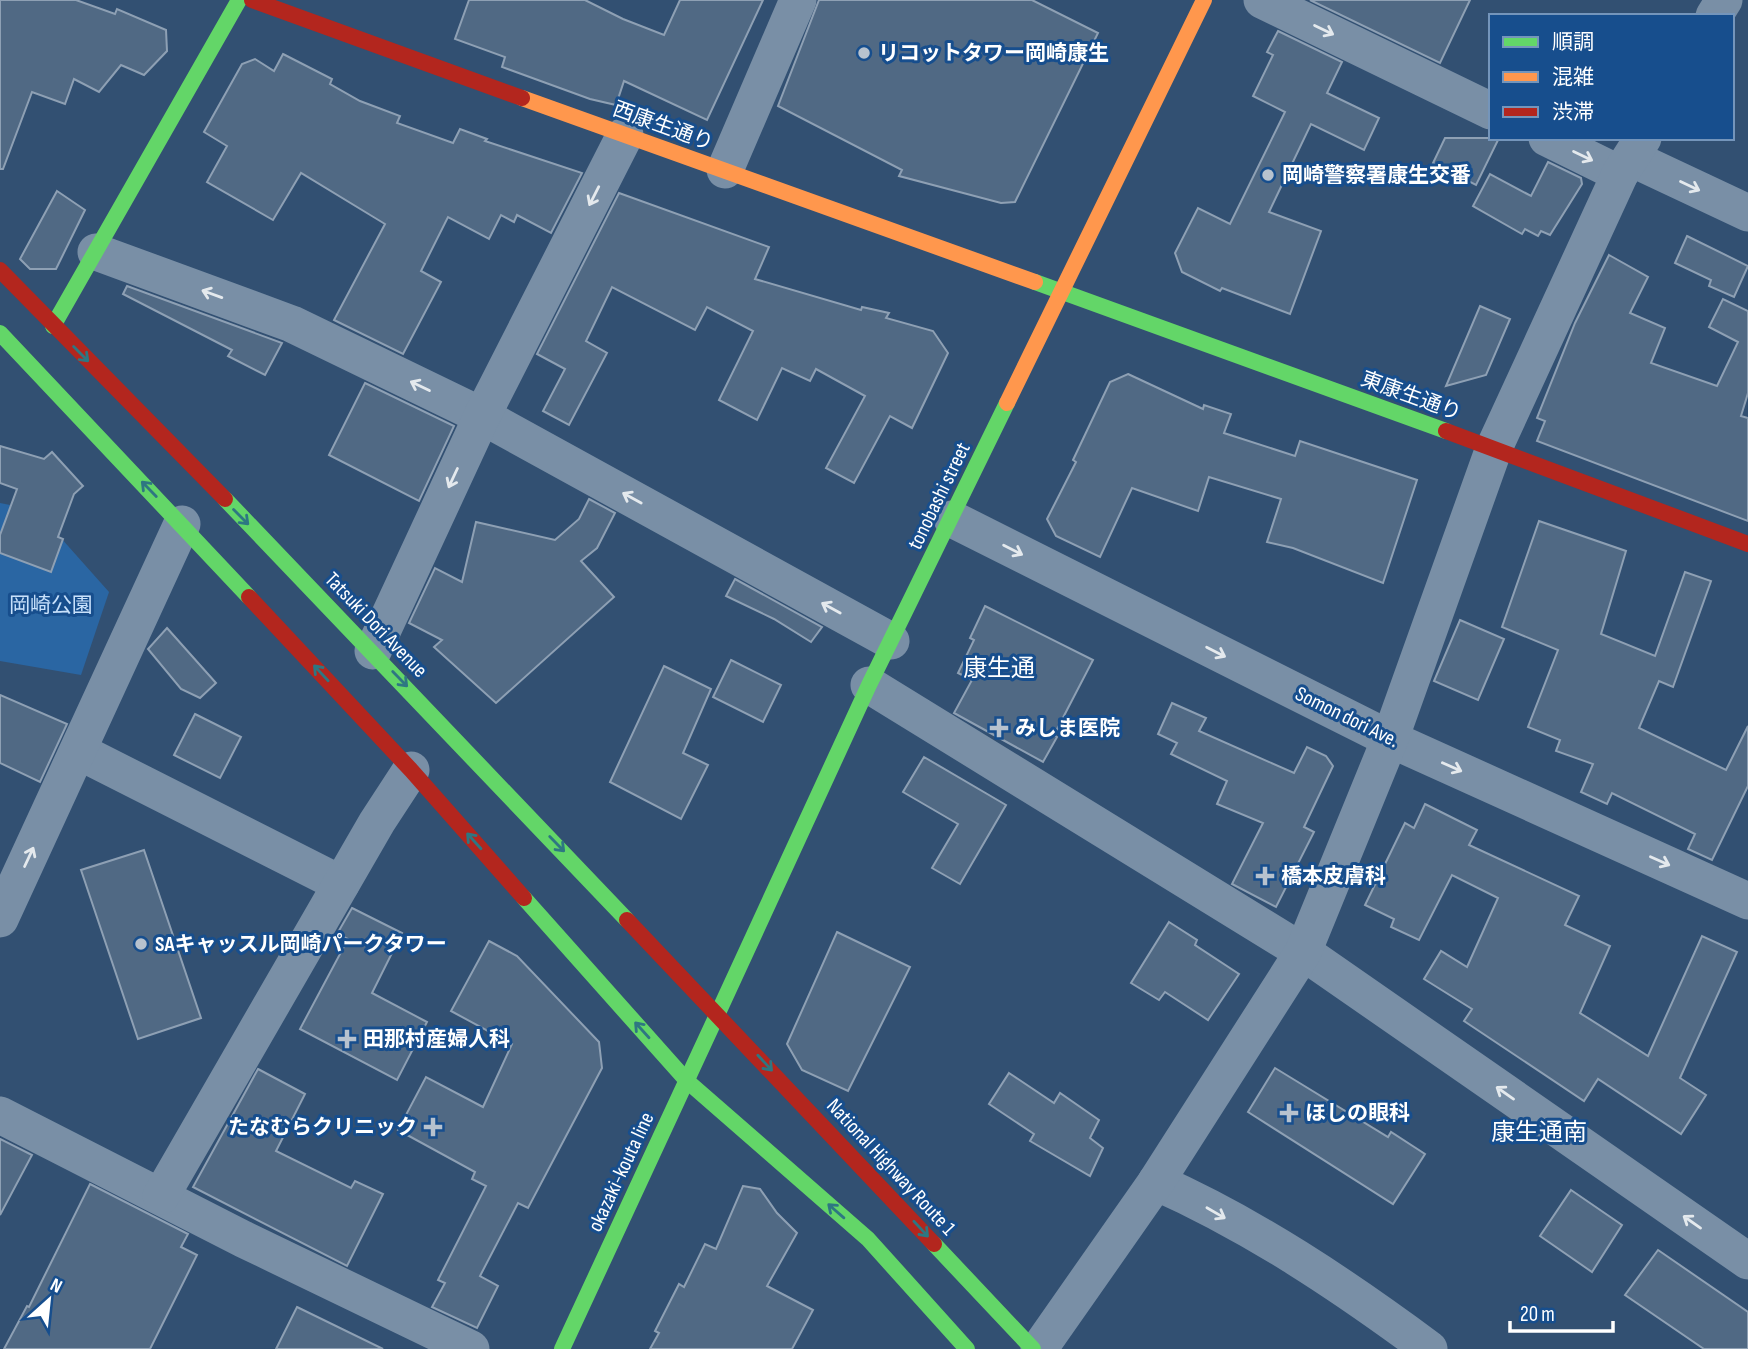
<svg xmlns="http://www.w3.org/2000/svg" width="1748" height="1349" font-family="'Sofia Sans Condensed','Noto Sans JP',sans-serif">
	<rect width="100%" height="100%" fill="#325072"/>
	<path fill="#2a66a3" d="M0 503 36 510 109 592 81 675 0 661Z"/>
	<g fill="#506984" stroke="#8ea0b4" stroke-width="2">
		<path d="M0 0H76L115 14 117 9 166 30 167 51 144 75 121 65 99 92 74 79 65 104 32 92 3 169H0Z"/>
		<path d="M469 0H585L623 19 664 35 680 0H763L707 120 624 81 616 105 590 99 502 67 505 57 455 39Z"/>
		<path d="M819 0H1032L1098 33 1015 202 1001 203 899 176 902 170 778 106Z"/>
		<path d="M1310 0H1470L1440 63Z"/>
		<path d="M1278 31 1342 62 1327 93 1379 118 1364 150 1311 124 1269 212 1321 231 1290 314 1222 288 1220 291 1182 272 1175 253 1198 208 1230 224 1285 112 1253 96 1273 55 1267 52Z"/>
		<path d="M283 54 332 79 330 84 360 101 400 116 397 123 453 143 460 129 487 139 485 141 582 173 551 233 517 215 514 222 501 215 489 239 448 217 421 271 441 282 403 354 334 320 385 224 301 173 273 220 207 182 227 146 204 132 242 64 255 59 274 71Z"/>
		<path d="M1445 138H1499L1476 185 1433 163Z"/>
		<path d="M1548 162 1581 178 1582 184 1550 235 1541 231 1538 236 1525 229 1522 234 1473 206 1490 174 1531 196Z"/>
		<path d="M57 191 85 210 56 269H30L20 259Z"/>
		<path d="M619 193 769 247 755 279 861 310 862 307 889 313 886 318 933 331 948 353 912 428 890 416 854 483 826 468 865 396 816 369 810 381 782 368 757 420 719 400 753 331 707 307 695 330 612 287 586 341 607 353 569 425 543 411 565 369 537 354Z"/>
		<path d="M1687 236 1748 266 1734 297 1709 286 1711 280 1675 263Z"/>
		<path d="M1609 255 1648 277 1630 313 1665 328 1651 363 1717 386 1738 342 1709 327 1723 299 1748 311V393L1741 416 1748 418V521L1537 441 1545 421 1537 418 1575 323Z"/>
		<path d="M127 286 282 343 265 375 228 356 232 350 123 294Z"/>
		<path d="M1480 306 1510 319 1486 375 1446 386Z"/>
		<path d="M1128 374 1203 409 1204 405 1231 414 1224 433 1295 456 1300 441 1417 480 1383 583 1293 548 1267 542 1281 499 1209 477 1198 511 1132 488 1100 557 1056 536 1047 519 1076 462 1073 460 1110 382Z"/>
		<path d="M365 383 454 426 419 501 329 455Z"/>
		<path d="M0 446 44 459 52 452 83 486 74 494 58 537 63 539 51 572 0 553V535L17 489 0 483Z"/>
		<path d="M589 499 615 513 597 548 581 561 614 597 496 703 434 647 442 640 409 623 435 568 462 582 476 522 555 540 579 519Z"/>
		<path d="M1539 521 1626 551 1601 634 1655 656 1685 572 1711 581 1673 687 1659 681 1639 728 1726 770 1748 726V786L1712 860 1688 849 1695 834 1612 793 1607 804 1581 792 1593 764 1556 751 1560 740 1528 727 1558 650 1502 627Z"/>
		<path d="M735 579 822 627 811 642 774 619 726 596Z"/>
		<path d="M985 606 1093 660 1054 735 1057 737 1043 762 954 713 972 680 958 673 974 640 970 638Z"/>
		<path d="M1460 620 1504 639 1478 700 1434 681Z"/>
		<path d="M167 628 216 683 200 698 181 689 148 649Z"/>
		<path d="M731 660 781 685 763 722 713 697Z"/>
		<path d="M664 666 711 689 683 753 708 765 681 819 610 782Z"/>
		<path d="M0 695 67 724 40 782 0 763Z"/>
		<path d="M1172 703 1206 718 1199 731 1294 773 1307 747 1326 756 1333 766 1304 827 1314 832 1276 907 1232 884 1263 823 1217 804 1227 781 1171 754 1177 743 1158 734Z"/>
		<path d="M195 714 241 737 220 778 174 755Z"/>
		<path d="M924 757 1006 805 960 884 932 868 958 824 903 792Z"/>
		<path d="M1425 804 1477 830 1469 845 1579 896 1565 925 1610 946 1580 1013 1648 1056 1702 936 1737 952 1680 1078 1706 1095 1681 1134 1598 1079 1584 1101 1464 1021 1472 1009 1424 979 1441 951 1467 967 1498 898 1452 875 1419 940 1391 927 1394 919 1365 905 1405 823 1414 828Z"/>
		<path d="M144 850 201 1018 138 1039 81 870Z"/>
		<path d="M352 908 402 933 372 993 427 1022 397 1080 300 1029 348 939 337 934Z"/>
		<path d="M1169 922 1197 940 1195 945 1239 974 1208 1020 1165 992 1159 1000 1131 983Z"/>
		<path d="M837 932 910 967 848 1091 802 1070 787 1044Z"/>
		<path d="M489 941 517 956 599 1042 602 1068 528 1208 518 1203 480 1276 498 1286 477 1328 432 1307 445 1283 438 1280 486 1186 472 1179 475 1172 398 1130 426 1077 483 1107 512 1044 451 1011Z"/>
		<path d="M1275 1068 1388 1137 1391 1132 1425 1154 1393 1204 1248 1112Z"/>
		<path d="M258 1069 305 1094 276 1151 351 1188 355 1181 383 1194 347 1266 193 1187Z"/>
		<path d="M1009 1073 1054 1103 1060 1093 1099 1120 1090 1138 1103 1148 1090 1176 1030 1141 1034 1134 989 1104Z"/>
		<path d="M0 1139 32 1155 0 1215Z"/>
		<path d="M90 1184 188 1234 181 1247 197 1255 150 1349H4L27 1306 29 1307Z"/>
		<path d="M743 1186 760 1189 777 1213 797 1233 767 1286 813 1310 792 1349H650L659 1333 655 1331 679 1284 684 1287 705 1244 716 1249Z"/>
		<path d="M1571 1190 1622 1225 1592 1272 1540 1236Z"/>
		<path d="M1658 1250 1748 1312V1349H1704L1625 1295Z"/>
		<path d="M297 1307 383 1349H276Z"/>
	</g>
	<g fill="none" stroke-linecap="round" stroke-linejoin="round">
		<g stroke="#798fa6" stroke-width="37">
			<path d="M1262 0 1491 111"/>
			<path d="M1714 16 1724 0"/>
			<path d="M1547 138 1620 174"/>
			<path d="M1631 158 1748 213"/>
			<path d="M725 170 798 0"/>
			<path d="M96 252 292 324 482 416 891 641"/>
			<path d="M952 519 1390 739 1748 901"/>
			<path d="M373 651 482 416 625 135"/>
			<path d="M869 685 1303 952 1748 1261"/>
			<path d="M78 751 341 884"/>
			<path d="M0 919 182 524"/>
			<path d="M0 1115 243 1239 471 1349"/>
			<path d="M1156 1182C1253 1225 1344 1286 1429 1349"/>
			<path d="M161 1196 377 822 411 770"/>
			<path d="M1039 1349 1156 1182 1303 952 1390 739 1494 448 1620 174 1643 138"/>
		</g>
		<g stroke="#63d668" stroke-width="16">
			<path d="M1035 282 1446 431"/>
			<path d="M53 326 239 0"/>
			<path d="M0 333 249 597"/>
			<path d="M225 499 627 920"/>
			<path d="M524 898 687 1081 868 1239 967 1349"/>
			<path d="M718 1013 869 685 1007 403"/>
			<path d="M934 1244 1033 1349"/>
			<path d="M562 1349 718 1013"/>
		</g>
		<g stroke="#ff974d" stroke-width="16">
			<path d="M522 98 1035 282"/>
			<path d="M1007 403 1204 0"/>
		</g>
		<g stroke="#b3261e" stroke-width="16">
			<path d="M252 0 522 98"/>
			<path d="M0 270 225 499"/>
			<path d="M1446 431 1748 544"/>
			<path d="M249 597 411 770 524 898"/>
			<path d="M627 920 934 1244"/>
		</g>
	</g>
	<defs><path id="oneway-shaft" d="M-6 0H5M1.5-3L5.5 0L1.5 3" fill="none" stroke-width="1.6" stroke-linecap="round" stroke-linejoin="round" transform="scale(1.75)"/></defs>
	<g stroke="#e4e9ed">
		<use href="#oneway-shaft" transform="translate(1324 30) rotate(26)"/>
		<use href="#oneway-shaft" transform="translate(1583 156) rotate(26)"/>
		<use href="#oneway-shaft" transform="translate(1690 186) rotate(25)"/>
		<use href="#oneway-shaft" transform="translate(594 196) rotate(117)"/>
		<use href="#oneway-shaft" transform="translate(212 294) rotate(-160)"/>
		<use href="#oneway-shaft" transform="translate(420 386) rotate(-154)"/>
		<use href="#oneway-shaft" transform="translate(453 478) rotate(115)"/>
		<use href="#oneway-shaft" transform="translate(632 498) rotate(-151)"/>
		<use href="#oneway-shaft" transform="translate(1013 550) rotate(27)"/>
		<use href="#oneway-shaft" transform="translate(831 608) rotate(-151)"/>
		<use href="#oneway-shaft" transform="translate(1216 652) rotate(27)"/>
		<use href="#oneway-shaft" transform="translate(1452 767) rotate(24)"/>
		<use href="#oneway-shaft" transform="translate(29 857) rotate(-65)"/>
		<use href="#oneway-shaft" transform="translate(1660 861) rotate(24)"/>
		<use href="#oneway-shaft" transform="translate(1505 1093) rotate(-145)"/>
		<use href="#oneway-shaft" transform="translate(1216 1213) rotate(30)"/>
		<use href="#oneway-shaft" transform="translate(1692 1222) rotate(-145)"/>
	</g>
	<g stroke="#2e7782">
		<use href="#oneway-shaft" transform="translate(81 354) rotate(45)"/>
		<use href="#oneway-shaft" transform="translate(149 489) rotate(-134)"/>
		<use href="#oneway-shaft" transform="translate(241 517) rotate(45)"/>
		<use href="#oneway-shaft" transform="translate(321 673) rotate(-133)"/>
		<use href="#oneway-shaft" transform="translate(400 679) rotate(46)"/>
		<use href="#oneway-shaft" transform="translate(474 841) rotate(-132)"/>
		<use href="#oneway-shaft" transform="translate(557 844) rotate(46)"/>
		<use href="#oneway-shaft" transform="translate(642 1030) rotate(-132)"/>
		<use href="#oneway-shaft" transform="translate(765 1063) rotate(47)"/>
		<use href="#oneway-shaft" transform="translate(836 1211) rotate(-139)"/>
		<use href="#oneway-shaft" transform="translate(921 1229) rotate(47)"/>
	</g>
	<g fill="#b7c2ce" stroke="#174e8d" stroke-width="2.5">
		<circle cx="864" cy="53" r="7"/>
		<circle cx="1268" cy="175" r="7"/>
		<path d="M995.5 717.5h7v7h7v7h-7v7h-7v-7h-7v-7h7z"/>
		<path d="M1261.5 865.5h7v7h7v7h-7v7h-7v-7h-7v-7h7z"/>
		<circle cx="141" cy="944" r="7"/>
		<path d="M343.5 1028.5h7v7h7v7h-7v7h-7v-7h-7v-7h7z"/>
		<path d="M1285.5 1102.5h7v7h7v7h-7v7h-7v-7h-7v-7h7z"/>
		<path d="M429.5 1116.5h7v7h7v7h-7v7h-7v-7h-7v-7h7z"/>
	</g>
	<g text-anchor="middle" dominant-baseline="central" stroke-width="6" stroke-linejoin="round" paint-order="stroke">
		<g font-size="21" font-weight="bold" fill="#fff" stroke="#174e8d" text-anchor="start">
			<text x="878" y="53">リコットタワー岡崎康生</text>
			<text x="1282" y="175">岡崎警察署康生交番</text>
			<text x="1015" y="728">みしま医院</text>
			<text x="1281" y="876">橋本皮膚科</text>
			<text x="155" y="944">SAキャッスル岡崎パークタワー</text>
			<text x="363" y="1039">田那村産婦人科</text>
			<text x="1305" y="1113">ほしの眼科</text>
			<text x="417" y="1127" text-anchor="end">たなむらクリニック</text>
		</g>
		<g font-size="21" fill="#fff" stroke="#174e8d">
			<text transform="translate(663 126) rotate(20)">西康生通り</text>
			<text transform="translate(1411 396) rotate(20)">東康生通り</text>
			<text transform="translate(939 496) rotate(-64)">tonobashi street</text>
			<text transform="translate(376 625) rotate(46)">Tatsuki Dori Avenue</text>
			<text transform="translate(1347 717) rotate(26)">Somon dori Ave.</text>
			<text transform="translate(891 1167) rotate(47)">National Highway Route 1</text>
			<text transform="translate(621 1172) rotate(-65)">okazaki-kouta line</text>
		</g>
		<g font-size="21" fill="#c8e1fb" stroke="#174e8d">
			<text x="51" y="605">岡崎公園</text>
		</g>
		<g font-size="24" fill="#fff" stroke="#174e8d">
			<text x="999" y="668">康生通</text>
			<text x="1539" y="1132">康生通南</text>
		</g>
	</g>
	<rect x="1489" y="14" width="245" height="126" fill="#174e8d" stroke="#7495bb" stroke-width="2"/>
	<rect x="1503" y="37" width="35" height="10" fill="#63d668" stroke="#7495bb" stroke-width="2"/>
	<text x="1552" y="49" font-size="21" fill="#ffffff">順調</text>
	<rect x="1503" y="72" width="35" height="10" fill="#ff974d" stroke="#7495bb" stroke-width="2"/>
	<text x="1552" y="84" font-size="21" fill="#ffffff">混雑</text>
	<rect x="1503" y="107" width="35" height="10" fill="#b3261e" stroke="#7495bb" stroke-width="2"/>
	<text x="1552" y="119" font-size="21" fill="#ffffff">渋滞</text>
	<g transform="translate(49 1300) rotate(27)" stroke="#174e8d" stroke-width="5" paint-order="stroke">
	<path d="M0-5L12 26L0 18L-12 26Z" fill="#ffffff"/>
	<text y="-10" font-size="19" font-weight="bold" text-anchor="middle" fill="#ffffff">N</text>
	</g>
	<path d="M1510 1321v10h103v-10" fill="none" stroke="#ffffff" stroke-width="3.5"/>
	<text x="1520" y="1321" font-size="21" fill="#ffffff" stroke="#174e8d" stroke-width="5" paint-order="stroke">20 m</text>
</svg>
